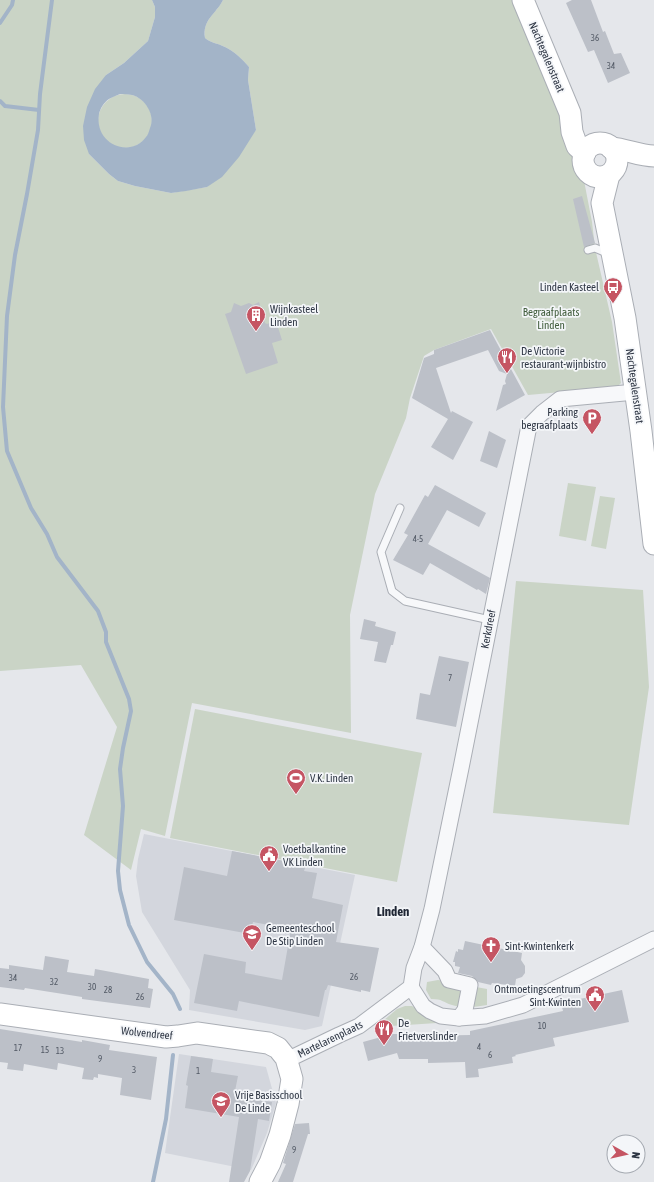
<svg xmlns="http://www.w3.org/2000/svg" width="654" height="1182" font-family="'Asap Condensed',sans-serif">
	<rect width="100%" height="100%" fill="#e5e7eb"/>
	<g fill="#d3d6dd">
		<path d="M144 834 355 875 322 1026 305 1030 189 1010 190 990 142 912 136 876 138 859Z"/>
		<path d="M179 1054 266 1067 276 1103 267 1133 251 1170 165 1153Z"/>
	</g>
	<g fill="#cad4c6">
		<path d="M0 0H152L155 7V17L148 41 124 63 106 75 89 154 109 174 118 181 135 186 171 193 207 187 256 130 248 80 249 67C242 59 234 51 225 47 217 43 211 43 205 38 202 20 216 14 223 0H514L581 165 592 222 595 248 612 322 621 383 617 387 528 395 491 329 434 350 424 356 410 398 406 418 375 494 350 615 351 733 192 703 165 836 141 829 131 870 84 835 117 727 81 665 0 671Z"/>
		<circle cx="125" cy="121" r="27"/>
		<path d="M568 483 596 487 586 541 559 536Z"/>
		<path d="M600 496 615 498 606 549 591 546Z"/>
		<path d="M516 581 643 590 649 687 629 825 493 813Z"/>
		<path d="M195 709 422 753 397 882 170 838Z"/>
		<path d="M438 980 487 989V1005C476 1007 464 1009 452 1005 442 1002 443 999 431 999L426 990 427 982Z"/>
		<path d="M405 1006H412L437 1023 376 1027 397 1009Z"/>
	</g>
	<path fill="#a3b4c8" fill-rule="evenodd" d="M152 0H223C216 14 202 20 205 38 211 43 217 43 225 47 234 51 242 59 249 67L248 80 256 130 239 157 222 177 207 187 186 191 171 193 135 186 118 181 109 174 89 154 84 140 83 126 87 107 95 89 106 75 124 63 148 41 155 17V7ZM120 94C123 94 128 94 132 95 145 98 156 116 150 128 149 131 148 135 146 137 130 159 94 144 99 114 100 109 104 102 109 99 112 97 116 96 120 94Z"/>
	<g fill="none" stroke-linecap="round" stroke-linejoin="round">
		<g stroke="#a3b4c8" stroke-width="4">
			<path d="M52 0 40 94 38 130 27 194 15 255 7 316 3 407 7 451 31 508 47 534 57 557 98 611 106 632V642L129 699 131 711 123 748 120 769 123 806 118 871 120 890 129 925 147 962 173 994 180 1009"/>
			<path d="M0 23 12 5 13 0"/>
			<path d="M0 101 5 106 39 110"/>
			<path d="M153 1182 166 1119 173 1055"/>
		</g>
	</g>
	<g fill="#bcc0c8">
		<path d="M572 0H591L603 32 605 31 614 54 621 53 630 73 608 83 594 50 588 52 566 3Z"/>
		<path d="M582 196 595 243 584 247 573 199Z"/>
		<path d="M259 302 265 323 267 324 276 321 282 340 272 343 278 363 246 374 225 314 231 312 234 303 241 306 249 303 253 305Z"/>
		<path d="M490 330 525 395 496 411 503 385 506 384 505 381 507 374 499 371 488 350 436 368 451 413 452 411 473 422 453 460 431 447 448 419 412 398 424 358 434 354V350Z"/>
		<path d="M489 431 506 440 497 468 480 461Z"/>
		<path d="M435 485 486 513 479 527 447 510 428 544 490 578 486 594 478 589 477 590 430 563 423 575 393 560 408 535 404 533 425 495 428 497Z"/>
		<path d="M364 619 376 622 375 626 396 632 393 645H391L386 663 374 661 378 642 360 639Z"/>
		<path d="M439 656 469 662 456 727 416 719 420 693 430 695Z"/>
		<path d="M232 851 306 865 304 871 317 873 312 898 343 905 336 942 379 948 370 992 361 990V992L328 985 326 990H325L319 1017 239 1001 237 1011 194 1003 204 954 246 962 245 973 282 980 291 929 253 922 250 934 174 920 184 867 227 876Z"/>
		<path d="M465 941 522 953 521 960 525 966V973L522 977 516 979 515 986 492 983 491 985 478 982 472 976 458 973 460 967 455 966V962H453L456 951 458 952V949L463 950Z"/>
		<path d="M45 956 69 960 67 972 94 976 95 969 149 979 148 988 153 989 150 1008 82 999V997L25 988 24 990 0 987V968L9 969V965L43 970Z"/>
		<path d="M622 990 629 1022 553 1038 555 1046 515 1055 516 1056 512 1057 513 1063 478 1069 479 1077 466 1078 465 1062 428 1063V1059H399L397 1053 368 1061 363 1042 392 1034H416L417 1036 470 1035V1031L563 1011 561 1003Z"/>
		<path d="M0 1029 82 1042V1040L110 1045 109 1050 157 1057 151 1100 120 1095 122 1078 98 1074V1078L94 1077 93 1080 82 1079 84 1068 58 1063 57 1070 24 1064 23 1071 7 1069 8 1063 0 1062Z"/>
		<path d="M191 1056 213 1059 211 1072 238 1076 234 1096 272 1102 269 1121 258 1119 250 1171 244 1182H229L239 1117 185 1108 188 1086 186 1085Z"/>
		<path d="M309 1123 310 1134H308L293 1182H278L286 1164 283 1163 295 1124Z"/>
	</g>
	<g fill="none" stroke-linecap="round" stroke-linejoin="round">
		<g stroke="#aaaeb5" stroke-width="9">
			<g id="lane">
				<path d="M588 250 595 248 609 254"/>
				<path d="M400 508 381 552 392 591 405 601 490 620"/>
			</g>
		</g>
		<g stroke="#aaaeb5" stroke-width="17">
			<g id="street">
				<path d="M422 947 445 971 449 980 470 985 465 1010 459 1018"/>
				<path d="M411 987 423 1006 430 1011 441 1016 459 1018 485 1016 523 1005 654 939"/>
				<path d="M287 1060 339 1035 359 1026 411 987 414 968 422 947 432 909 461 768 529 426 542 413 560 399 635 392"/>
			</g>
		</g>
		<g stroke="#aaaeb5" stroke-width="23">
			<g id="secondary">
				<path d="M523 0 570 113 572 132 577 146 585 153"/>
				<circle cx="600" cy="160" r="17"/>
				<path d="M611 148C626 149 639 156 654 156"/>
				<path d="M609 175 602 203 625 318 641 431 654 544"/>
				<path d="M0 1014 166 1037 178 1036 197 1033 268 1043 278 1048 286 1058 292 1079 288 1104 280 1135 270 1163 260 1182"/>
			</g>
		</g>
		<use href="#lane" stroke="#f7f8fa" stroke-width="7"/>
		<use href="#street" stroke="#f7f8fa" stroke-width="15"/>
		<use href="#secondary" stroke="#fff" stroke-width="21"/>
	</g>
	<defs>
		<g id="bus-pin" transform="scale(1)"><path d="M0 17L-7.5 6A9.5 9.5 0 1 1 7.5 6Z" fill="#c55563" stroke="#f4f6f9"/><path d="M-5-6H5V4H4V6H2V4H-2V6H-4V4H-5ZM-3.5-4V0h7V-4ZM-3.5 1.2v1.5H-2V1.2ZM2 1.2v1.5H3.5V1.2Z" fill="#fff"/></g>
		<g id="building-pin" transform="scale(1)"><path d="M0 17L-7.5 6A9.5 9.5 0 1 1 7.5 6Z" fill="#c55563" stroke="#f4f6f9"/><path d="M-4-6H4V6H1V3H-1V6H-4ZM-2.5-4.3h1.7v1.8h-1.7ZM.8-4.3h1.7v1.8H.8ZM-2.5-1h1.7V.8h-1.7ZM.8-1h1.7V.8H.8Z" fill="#fff"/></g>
		<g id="restaurant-pin" transform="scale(1)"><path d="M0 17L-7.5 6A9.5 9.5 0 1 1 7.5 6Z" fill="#c55563" stroke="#f4f6f9"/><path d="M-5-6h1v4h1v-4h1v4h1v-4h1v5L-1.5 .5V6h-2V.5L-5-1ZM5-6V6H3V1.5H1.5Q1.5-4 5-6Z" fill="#fff"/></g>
		<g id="parking-pin" transform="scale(1)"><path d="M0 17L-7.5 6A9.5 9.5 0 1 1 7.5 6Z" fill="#c55563" stroke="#f4f6f9"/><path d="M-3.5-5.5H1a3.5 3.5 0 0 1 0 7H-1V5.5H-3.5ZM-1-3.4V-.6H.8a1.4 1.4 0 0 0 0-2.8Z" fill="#fff"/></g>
		<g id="stadium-pin" transform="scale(1)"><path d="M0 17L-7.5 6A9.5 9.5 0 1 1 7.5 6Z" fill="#c55563" stroke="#f4f6f9"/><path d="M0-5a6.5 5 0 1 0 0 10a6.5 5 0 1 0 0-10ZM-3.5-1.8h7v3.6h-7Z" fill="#fff"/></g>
		<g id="civic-pin" transform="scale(1)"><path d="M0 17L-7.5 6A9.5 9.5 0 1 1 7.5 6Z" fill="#c55563" stroke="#f4f6f9"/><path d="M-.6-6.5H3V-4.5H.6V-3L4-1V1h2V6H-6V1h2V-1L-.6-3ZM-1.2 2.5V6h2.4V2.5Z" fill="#fff"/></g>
		<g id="school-pin" transform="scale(1)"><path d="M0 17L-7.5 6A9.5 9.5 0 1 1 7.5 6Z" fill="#c55563" stroke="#f4f6f9"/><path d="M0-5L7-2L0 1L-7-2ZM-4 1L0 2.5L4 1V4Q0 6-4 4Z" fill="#fff"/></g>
		<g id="church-pin" transform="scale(1)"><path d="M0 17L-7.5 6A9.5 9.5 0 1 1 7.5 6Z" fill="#c55563" stroke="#f4f6f9"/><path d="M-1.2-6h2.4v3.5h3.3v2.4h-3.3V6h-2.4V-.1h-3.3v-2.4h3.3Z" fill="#fff"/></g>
	</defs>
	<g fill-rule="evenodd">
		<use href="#bus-pin" x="613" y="287"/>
		<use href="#building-pin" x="256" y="315"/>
		<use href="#restaurant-pin" x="507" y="357"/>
		<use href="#parking-pin" x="592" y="418"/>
		<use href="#stadium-pin" x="296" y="778"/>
		<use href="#civic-pin" x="269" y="855"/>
		<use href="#school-pin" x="252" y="934"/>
		<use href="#church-pin" x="491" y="946"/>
		<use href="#civic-pin" x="595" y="995"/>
		<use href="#restaurant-pin" x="384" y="1029"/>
		<use href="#school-pin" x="221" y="1101"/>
	</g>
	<g text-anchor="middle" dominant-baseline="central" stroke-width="3.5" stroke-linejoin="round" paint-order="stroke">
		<g font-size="9" fill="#515864">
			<text x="595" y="38">36</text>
			<text x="611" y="66">34</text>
			<text x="418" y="539">4-5</text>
			<text x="450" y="678">7</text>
			<text x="354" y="977">26</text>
			<text x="13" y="978">34</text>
			<text x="54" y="982">32</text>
			<text x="92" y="987">30</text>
			<text x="108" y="990">28</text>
			<text x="140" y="997">26</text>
			<text x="542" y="1026">10</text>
			<text x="479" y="1047">4</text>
			<text x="18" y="1048">17</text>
			<text x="45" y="1050">15</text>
			<text x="60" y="1051">13</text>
			<text x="490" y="1055">6</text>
			<text x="100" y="1059">9</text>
			<text x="134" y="1070">3</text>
			<text x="198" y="1071">1</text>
			<text x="294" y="1150">9</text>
		</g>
		<g font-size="11" fill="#2d3543" stroke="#f4f6f9">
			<text transform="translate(547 57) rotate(67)">Nachtegalenstraat</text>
			<text transform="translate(635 386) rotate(82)">Nachtegalenstraat</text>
			<text transform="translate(488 629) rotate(-79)">Kerkdreef</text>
			<text transform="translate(147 1033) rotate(6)">Wolvendreef</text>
			<text transform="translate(330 1039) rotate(-26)">Martelarenplaats</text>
		</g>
		<g font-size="11" fill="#2d3543" stroke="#f4f6f9" text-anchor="start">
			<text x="599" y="287" text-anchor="end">Linden Kasteel</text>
			<text x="270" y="309">Wijnkasteel<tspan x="270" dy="13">Linden</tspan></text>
			<text x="521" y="351">De Victorie<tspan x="521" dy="13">restaurant-wijnbistro</tspan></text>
			<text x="578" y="412" text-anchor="end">Parking<tspan x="578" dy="13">begraafplaats</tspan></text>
			<text x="310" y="778">V.K. Linden</text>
			<text x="283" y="849">Voetbalkantine<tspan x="283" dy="13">VK Linden</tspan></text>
			<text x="266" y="928">Gemeenteschool<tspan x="266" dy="13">De Stip Linden</tspan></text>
			<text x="505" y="946">Sint-Kwintenkerk</text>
			<text x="581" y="989" text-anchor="end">Ontmoetingscentrum<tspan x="581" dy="13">Sint-Kwinten</tspan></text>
			<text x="398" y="1023">De<tspan x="398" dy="13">Frietverslinder</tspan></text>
			<text x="235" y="1095">Vrije Basisschool<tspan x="235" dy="13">De Linde</tspan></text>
		</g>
		<g font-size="11" fill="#415d3c" stroke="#f4f6f9">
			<text x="551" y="312">Begraafplaats<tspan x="551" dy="13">Linden</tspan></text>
		</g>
		<g font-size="13" font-weight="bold" fill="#1f2634" stroke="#f4f6f9">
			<text x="393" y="911">Linden</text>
		</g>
	</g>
	<g transform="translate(626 1154) rotate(98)"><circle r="19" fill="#f4f6f9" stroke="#a4a9b0"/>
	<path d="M0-3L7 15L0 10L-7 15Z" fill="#c55563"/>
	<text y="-6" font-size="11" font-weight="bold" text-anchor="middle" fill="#2d3543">N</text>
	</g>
</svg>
